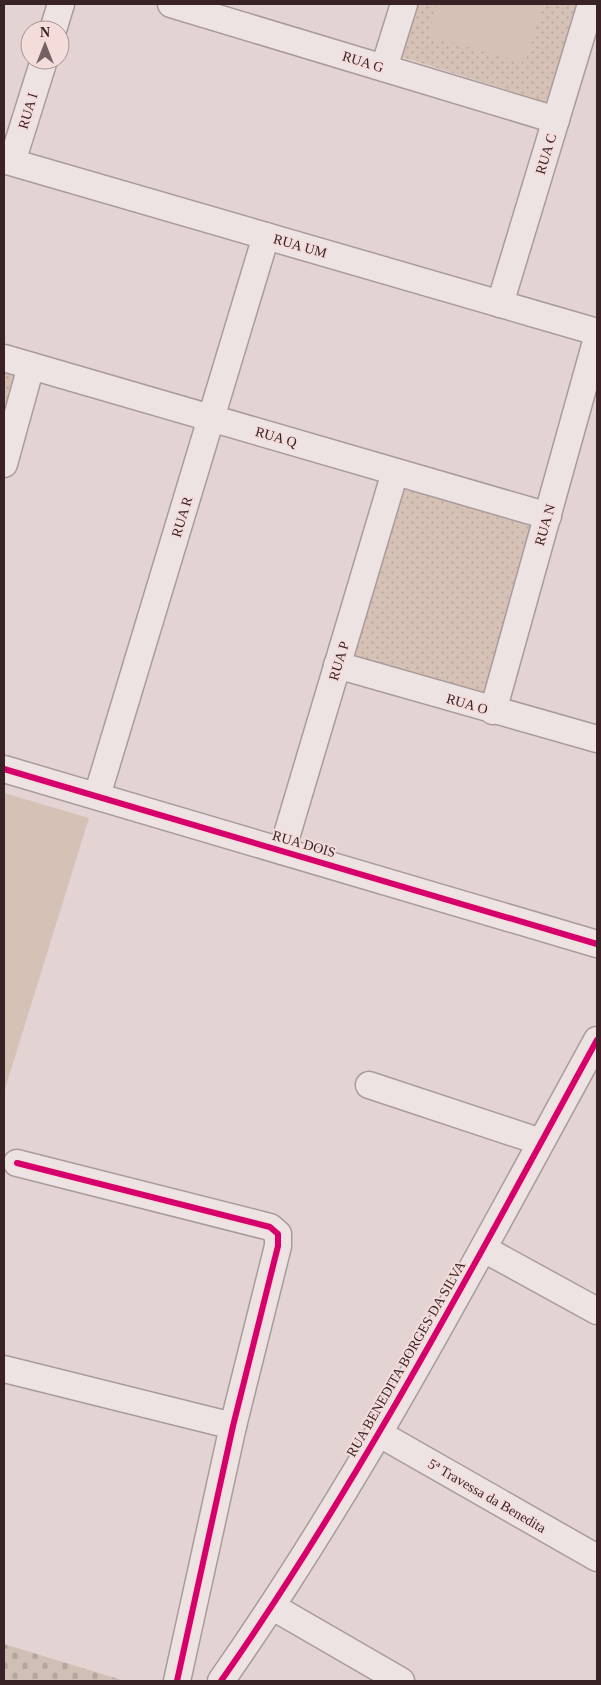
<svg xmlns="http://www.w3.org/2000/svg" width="601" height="1685" font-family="'Times New Roman',serif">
	<defs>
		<pattern id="green-dots" width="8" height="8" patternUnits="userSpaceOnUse" patternTransform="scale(1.25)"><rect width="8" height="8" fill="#d6c1b6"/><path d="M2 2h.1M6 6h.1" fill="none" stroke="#b8a69c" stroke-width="1.8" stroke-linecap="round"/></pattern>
		<pattern id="cemetery-stones" width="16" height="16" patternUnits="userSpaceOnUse" patternTransform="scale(1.25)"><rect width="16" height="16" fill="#d0bfb5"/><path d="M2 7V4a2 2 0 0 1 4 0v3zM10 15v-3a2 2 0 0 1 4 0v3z" fill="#b3a49c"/></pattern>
	</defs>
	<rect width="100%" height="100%" fill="#e4d3d3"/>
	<g fill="url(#green-dots)">
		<path d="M412 4H577L546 102 395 55Z"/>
		<path d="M4 368 11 370 15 381 4 416Z"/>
		<path d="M407 488 529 520 532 525 485 696 350 661 396 492Z"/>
	</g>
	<path fill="url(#cemetery-stones)" d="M4 1644 125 1681H4Z"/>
	<g fill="#d6c1b6">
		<path d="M438 4H543L525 63 428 36Z"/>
		<path d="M4 793 89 818 4 1092Z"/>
	</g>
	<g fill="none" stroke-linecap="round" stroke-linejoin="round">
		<g stroke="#aa9b9b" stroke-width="29">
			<g id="minor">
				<path d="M171 4 556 120"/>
				<path d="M53 30 61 4"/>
				<path d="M384 68 404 4"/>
				<path d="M4 160 597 332"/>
				<path d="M12 162 44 60"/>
				<path d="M500 304 591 4"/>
				<path d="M4 358 548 516"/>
				<path d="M4 464 31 366"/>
				<path d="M337 665 597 739"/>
				<path d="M493 711 597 338"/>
				<path d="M4 769 597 944"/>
				<path d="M97 796 266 236"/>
				<path d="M282 851 395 472"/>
				<path d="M369 1085 541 1142"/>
				<path d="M17 1163 270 1227 278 1234V1246L233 1426 177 1681"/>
				<path d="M484 1249 597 1311"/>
				<path d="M4 1369 233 1426"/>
				<path d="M378 1433 597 1558"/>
				<path d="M273 1607 401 1681"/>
				<path d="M221 1681C363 1478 478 1257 597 1040"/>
			</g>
		</g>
		<use href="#minor" stroke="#ede3e3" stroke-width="26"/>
		<g stroke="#f4dcda" stroke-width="9">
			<g id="cycleway">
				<path d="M4 769 597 944"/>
				<path d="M17 1163 270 1227 278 1234V1246L233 1426 177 1681"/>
				<path d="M221 1681C363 1478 478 1257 597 1040"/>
			</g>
		</g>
		<use href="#cycleway" stroke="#d6006c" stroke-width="6"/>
	</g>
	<g text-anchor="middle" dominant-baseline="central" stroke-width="4" stroke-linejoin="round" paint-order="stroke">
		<g font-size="14" fill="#392226" stroke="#f4dcda">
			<text transform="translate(363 62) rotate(17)">RUA G</text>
			<text transform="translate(28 111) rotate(-73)">RUA I</text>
			<text transform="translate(546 154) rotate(-73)">RUA C</text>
			<text transform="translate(300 246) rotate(16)">RUA UM</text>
			<text transform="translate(276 437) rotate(16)">RUA Q</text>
			<text transform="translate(182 517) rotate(-73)">RUA R</text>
			<text transform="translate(545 525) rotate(-74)">RUA N</text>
			<text transform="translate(339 661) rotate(-73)">RUA P</text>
			<text transform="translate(467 704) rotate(16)">RUA O</text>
			<text transform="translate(304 844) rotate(16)">RUA DOIS</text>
			<text transform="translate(406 1359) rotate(-60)">RUA BENEDITA BORGES DA SILVA</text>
			<text transform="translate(487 1496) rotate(30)">5ª Travessa da Benedita</text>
		</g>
	</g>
	<rect width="601" height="1685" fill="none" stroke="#392226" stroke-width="10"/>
	<g transform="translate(45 45)"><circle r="24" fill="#f4dcda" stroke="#a99292"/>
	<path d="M0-4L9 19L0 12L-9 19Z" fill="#756063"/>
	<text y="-8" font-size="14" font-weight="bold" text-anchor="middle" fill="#392226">N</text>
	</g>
</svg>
